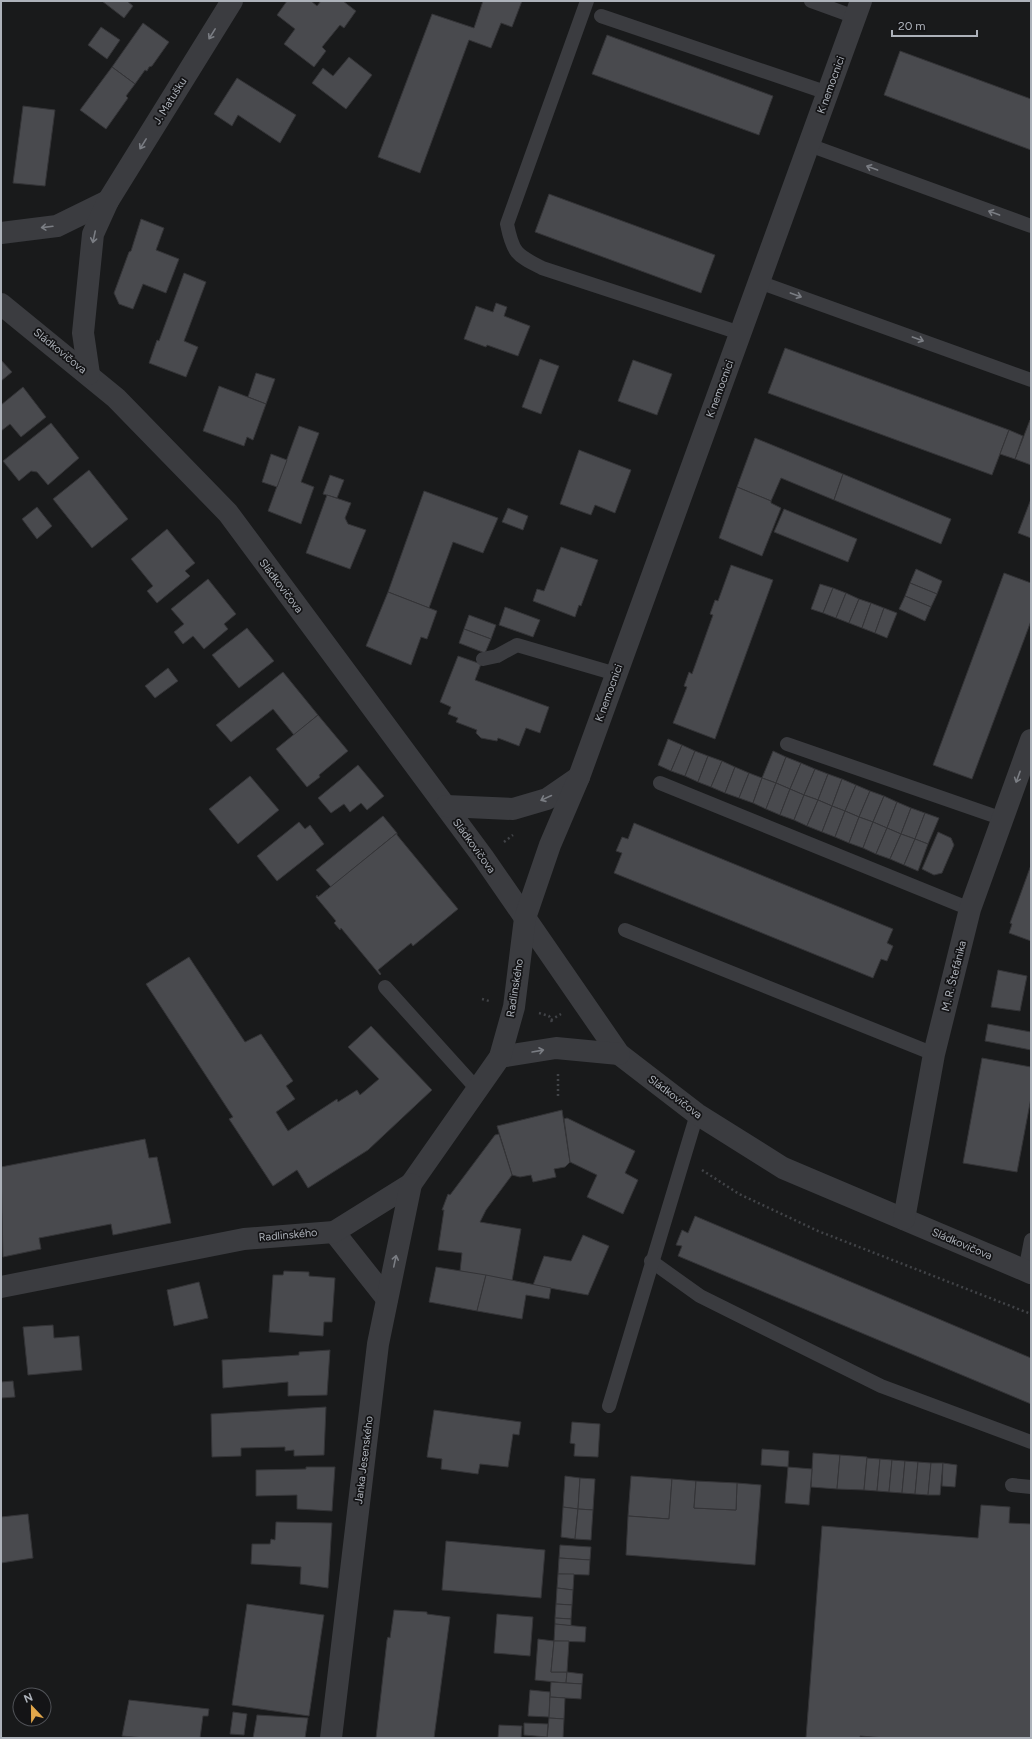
<svg xmlns="http://www.w3.org/2000/svg" width="1032" height="1739" font-family="Figtree,sans-serif">
	<rect width="100%" height="100%" fill="#191a1b"/>
	<g fill="#494a4e" stroke="#343437">
		<path d="M102 1H127L133 6 124 18Z"/>
		<path d="M287 1H311L317 6 321 1H343L356 11 344 28 340 25 322 47 326 51 314 67 284 44 295 29 277 15Z"/>
		<path d="M483 1H522L512 27 501 23 491 48 469 40 420 173 378 157 432 14 474 28Z"/>
		<path d="M143 23 169 42 152 66 149 67 147 71 145 70 135 84 112 67Z"/>
		<path d="M101 27 120 40 107 59 88 45Z"/>
		<path d="M607 35 773 96 759 135 592 74Z"/>
		<path d="M900 51 1031 99V150L884 95Z"/>
		<path d="M349 57 372 75 346 109 312 83 323 68 333 76Z"/>
		<path d="M112 67 135 84 126 96 128 98 106 129 80 110Z"/>
		<path d="M237 78 296 115 280 143 238 115 232 126 214 114Z"/>
		<path d="M23 106 55 110 45 186 13 183Z"/>
		<path d="M549 194 715 255 701 293 535 232Z"/>
		<path d="M141 219 164 228 156 250 179 259 166 293 143 284 133 309 119 304 114 293 129 252 131 251Z"/>
		<path d="M184 273 206 282 184 341 198 347 186 377 149 363 157 340 159 341Z"/>
		<path d="M496 303 507 307 504 316 530 326 518 356 487 345 486 347 464 339 476 306 493 312Z"/>
		<path d="M785 348 1009 430 992 475 768 393Z"/>
		<path d="M540 359 559 366 541 414 522 407Z"/>
		<path d="M1 360 12 372 1 381Z"/>
		<path d="M633 360 672 374 657 415 618 401Z"/>
		<path d="M256 373 275 379 266 404 248 397Z"/>
		<path d="M219 386 266 404 253 440 247 437 244 446 203 431Z"/>
		<path d="M23 387 46 417 21 437 10 424 1 431V405Z"/>
		<path d="M1030 420 1031 421V465L1015 459Z"/>
		<path d="M51 423 79 458 48 485 37 472 31 471 19 481 3 461Z"/>
		<path d="M299 426 319 433 301 482 314 487 301 524 268 511Z"/>
		<path d="M1009 430 1023 436 1015 459 1000 454Z"/>
		<path d="M755 438 843 474 834 500 781 478 771 501 737 487Z"/>
		<path d="M579 450 631 470 615 513 595 505 591 515 560 504Z"/>
		<path d="M271 454 287 460 277 487 262 482Z"/>
		<path d="M89 470 128 519 92 548 53 499Z"/>
		<path d="M843 474 951 519 941 544 834 500Z"/>
		<path d="M330 475 344 480 337 498 323 494Z"/>
		<path d="M737 487 771 501V503L781 508 762 556 719 538Z"/>
		<path d="M424 491 498 518 483 553 453 542 429 608 388 592Z"/>
		<path d="M327 495 351 503 345 518 348 524 366 530 350 569 306 553Z"/>
		<path d="M1031 499V538L1018 533Z"/>
		<path d="M37 507 52 526 37 539 22 519Z"/>
		<path d="M508 508 528 516 523 530 502 522Z"/>
		<path d="M784 509 857 539 848 562 774 532Z"/>
		<path d="M167 529 195 563 185 571 190 576 157 603 147 591 153 586 131 559Z"/>
		<path d="M561 547 598 560 581 606 579 605 575 617 533 601 537 589 544 591Z"/>
		<path d="M731 565 773 580 715 739 673 723 687 687 684 686 689 672 692 674 713 615 710 614 715 600 718 601Z"/>
		<path d="M916 569 942 581 937 594 910 583Z"/>
		<path d="M1004 573 1031 583V621L972 779 933 765Z"/>
		<path d="M208 579 236 614 224 624 228 629 204 649 193 636 183 644 174 632 184 624 171 609Z"/>
		<path d="M910 583 937 594 931 607 905 596Z"/>
		<path d="M820 584 833 588 823 613 811 609Z"/>
		<path d="M833 588 846 593 836 618 823 613Z"/>
		<path d="M388 592 437 611 427 639 421 637 411 665 366 646Z"/>
		<path d="M846 593 859 599 849 623 836 618Z"/>
		<path d="M905 596 931 607 925 621 899 609Z"/>
		<path d="M859 599 871 603 862 628 849 623Z"/>
		<path d="M871 603 884 608 875 633 862 628Z"/>
		<path d="M505 607 540 620 533 637 499 625Z"/>
		<path d="M884 608 897 613 887 638 875 633Z"/>
		<path d="M469 615 496 625 491 639 464 629Z"/>
		<path d="M247 628 274 661 239 688 212 655Z"/>
		<path d="M464 629 491 639 485 653 459 643Z"/>
		<path d="M458 656 481 664 475 680 549 707 540 733 526 728 519 746 498 738 497 741 481 738 476 733 477 730 456 722 458 718 448 714 451 707 440 702Z"/>
		<path d="M168 668 178 681 155 698 145 686Z"/>
		<path d="M283 672 318 715 294 735 273 709 231 742 216 725Z"/>
		<path d="M318 715 348 751 319 775 320 777 307 787 276 749Z"/>
		<path d="M668 739 682 745 671 771 658 765Z"/>
		<path d="M682 745 695 751 685 776 671 771Z"/>
		<path d="M695 751 708 756 698 782 685 776Z"/>
		<path d="M773 751 786 757 776 783 762 778Z"/>
		<path d="M708 756 722 761 711 787 698 782Z"/>
		<path d="M786 757 801 763 790 789 776 783Z"/>
		<path d="M722 761 735 767 725 793 711 787Z"/>
		<path d="M801 763 815 769 804 795 790 789Z"/>
		<path d="M358 765 384 796 367 810 361 803 350 812 344 804 331 813 318 798Z"/>
		<path d="M735 767 749 773 739 798 725 793Z"/>
		<path d="M815 769 828 774 818 800 804 795Z"/>
		<path d="M749 773 762 778 753 803 739 798Z"/>
		<path d="M828 774 842 779 832 806 818 800Z"/>
		<path d="M250 776 279 810 238 844 209 809Z"/>
		<path d="M762 778 776 783 766 809 753 803Z"/>
		<path d="M842 779 856 785 845 811 832 806Z"/>
		<path d="M776 783 790 789 780 815 766 809Z"/>
		<path d="M856 785 870 791 859 817 845 811Z"/>
		<path d="M790 789 804 795 794 820 780 815Z"/>
		<path d="M870 791 884 796 873 822 859 817Z"/>
		<path d="M804 795 818 800 807 826 794 820Z"/>
		<path d="M884 796 897 802 887 828 873 822Z"/>
		<path d="M818 800 832 806 822 832 807 826Z"/>
		<path d="M897 802 911 808 901 834 887 828Z"/>
		<path d="M832 806 845 811 835 837 822 832Z"/>
		<path d="M911 808 925 813 915 839 901 834Z"/>
		<path d="M845 811 859 817 849 843 835 837Z"/>
		<path d="M925 813 939 818 928 844 915 839Z"/>
		<path d="M383 816 397 833 331 887 316 870Z"/>
		<path d="M859 817 873 822 863 848 849 843Z"/>
		<path d="M299 822 305 829 310 825 324 844 277 881 257 856Z"/>
		<path d="M873 822 887 828 876 854 863 848Z"/>
		<path d="M634 823 893 929 887 943 893 946 887 961 881 959 873 978 614 873 622 853 616 851 622 837 628 839Z"/>
		<path d="M887 828 901 834 890 859 876 854Z"/>
		<path d="M938 832 951 838 954 845 942 873 934 875 922 869Z"/>
		<path d="M397 833V835L458 909 413 946 411 943 378 970 381 974 380 975 341 928 340 930 334 923 336 921 316 897 317 895 318 897Z"/>
		<path d="M901 834 915 839 904 865 890 859Z"/>
		<path d="M915 839 928 844 918 871 904 865Z"/>
		<path d="M1031 865V941L1009 933 1012 924 1010 923Z"/>
		<path d="M189 957 245 1042 261 1034 293 1081 286 1086 295 1099 276 1112 288 1131 337 1099 338 1102 357 1090 360 1095 379 1079 348 1047 371 1026 432 1090 368 1150 308 1188 297 1170 273 1186 229 1119 233 1117 146 984Z"/>
		<path d="M998 970 1027 976 1020 1011 991 1007Z"/>
		<path d="M988 1024 1031 1032V1050L985 1041Z"/>
		<path d="M982 1058 1031 1067V1098L1017 1172 963 1163Z"/>
		<path d="M562 1110 570 1162 565 1167 554 1169 556 1177 533 1182 531 1175 520 1177 512 1175 497 1126Z"/>
		<path d="M567 1118 635 1151 625 1173 638 1180 623 1214 587 1197 597 1175 570 1162 564 1119Z"/>
		<path d="M499 1134 512 1175 486 1210 480 1222 521 1229 512 1281 460 1271 462 1253 438 1250 444 1210H442L448 1194 450 1195 495 1135Z"/>
		<path d="M145 1139 149 1158 157 1157 171 1223 113 1235 111 1224 39 1238 41 1249 3 1257 1 1167Z"/>
		<path d="M695 1216 1031 1358V1404L678 1256 682 1246 676 1245 682 1230 688 1233Z"/>
		<path d="M583 1235 609 1246 588 1295 533 1285 544 1256 571 1261Z"/>
		<path d="M436 1267 486 1275 477 1311 429 1302Z"/>
		<path d="M284 1271 309 1272V1276L335 1278 332 1322H324L323 1336 269 1332 273 1275H283Z"/>
		<path d="M486 1275 551 1288 549 1299 526 1295 522 1319 477 1311Z"/>
		<path d="M199 1282 208 1318 174 1326 167 1290Z"/>
		<path d="M53 1325 54 1338 79 1336 82 1370 28 1375 23 1327Z"/>
		<path d="M330 1350 327 1395 288 1396V1382L223 1388 222 1360 299 1355V1352Z"/>
		<path d="M13 1381 15 1397 1 1398V1382Z"/>
		<path d="M326 1407 324 1455 294 1456V1450L285 1451V1447L241 1448V1456L212 1457 211 1414Z"/>
		<path d="M434 1410 521 1422 519 1435 513 1434 508 1467 480 1464 478 1474 441 1469 442 1459 427 1457Z"/>
		<path d="M572 1422 600 1424 598 1457 574 1456 575 1444 570 1443Z"/>
		<path d="M762 1449 789 1451 788 1467 761 1465Z"/>
		<path d="M813 1453 840 1455 837 1489 811 1487Z"/>
		<path d="M840 1455 867 1457 864 1490 837 1489Z"/>
		<path d="M867 1458 880 1459 877 1491 864 1490Z"/>
		<path d="M880 1459 892 1460 889 1492 877 1491Z"/>
		<path d="M892 1460 905 1461 902 1493 889 1492Z"/>
		<path d="M905 1461 918 1462 915 1494 902 1493Z"/>
		<path d="M918 1462 931 1463 928 1495 915 1494Z"/>
		<path d="M931 1463H943L940 1495H928Z"/>
		<path d="M943 1463 957 1465 955 1487 942 1486Z"/>
		<path d="M306 1467H335L332 1511 297 1509V1495L256 1496V1470L306 1469Z"/>
		<path d="M788 1467 812 1469 809 1505 785 1503Z"/>
		<path d="M565 1476 580 1478 578 1509 563 1507Z"/>
		<path d="M631 1476 672 1479 669 1519 628 1516Z"/>
		<path d="M580 1478 595 1479 593 1510 578 1509Z"/>
		<path d="M672 1479 696 1481 694 1508 736 1510 737 1483 761 1485 755 1565 626 1555 628 1516 669 1519Z"/>
		<path d="M696 1481 737 1483 736 1510 694 1508Z"/>
		<path d="M981 1505 1010 1507 1009 1523 1031 1524V1738H885L860 1736V1738H806L822 1526 978 1538Z"/>
		<path d="M563 1507 578 1509 575 1539 561 1537Z"/>
		<path d="M578 1509 593 1510 591 1540 575 1539Z"/>
		<path d="M28 1514 33 1558 1 1563V1517Z"/>
		<path d="M276 1522 332 1523 328 1588 300 1584 301 1567 251 1564 252 1544H270L271 1539 275 1540Z"/>
		<path d="M446 1541 545 1550 541 1598 442 1590Z"/>
		<path d="M560 1545 591 1547 590 1560 559 1558Z"/>
		<path d="M559 1558 590 1560 589 1575 558 1574Z"/>
		<path d="M558 1574H574L573 1590 557 1588Z"/>
		<path d="M557 1588 573 1590 572 1605 556 1604Z"/>
		<path d="M247 1604 324 1615 309 1716 232 1705Z"/>
		<path d="M556 1604 572 1605 571 1619 555 1618Z"/>
		<path d="M394 1610 427 1612V1614L450 1617 434 1738H376L387 1640 388 1637 390 1638Z"/>
		<path d="M497 1614 533 1617 530 1656 494 1653Z"/>
		<path d="M555 1618 571 1619V1626L555 1624Z"/>
		<path d="M555 1624 586 1627 585 1642 554 1641Z"/>
		<path d="M538 1639 554 1641 551 1672H567L566 1683 535 1680Z"/>
		<path d="M554 1641H569L567 1672H551Z"/>
		<path d="M567 1672 583 1674 582 1684 566 1683Z"/>
		<path d="M551 1682 582 1684 581 1699 550 1697Z"/>
		<path d="M530 1690 550 1692 549 1717 528 1716Z"/>
		<path d="M550 1697 565 1698 564 1719 549 1718Z"/>
		<path d="M129 1700 209 1709 208 1716H203L200 1738H145L122 1736Z"/>
		<path d="M233 1712 247 1714 244 1735 230 1734Z"/>
		<path d="M257 1715 308 1718 305 1738H253Z"/>
		<path d="M549 1718 564 1719 563 1738H547Z"/>
		<path d="M524 1723 548 1724 547 1737 524 1735Z"/>
		<path d="M499 1725 522 1726 521 1738H498Z"/>
	</g>
	<g fill="none" stroke-linecap="round" stroke-linejoin="round">
		<g stroke="#414347" stroke-width="2.5" stroke-dasharray="2 3" stroke-linecap="butt">
			<path d="M504 842 513 835"/>
			<path d="M482 999 489 1001"/>
			<path d="M539 1013 549 1016 552 1022"/>
			<path d="M551 1020 561 1014"/>
			<path d="M558 1074V1097"/>
			<path d="M702 1170 739 1194 818 1231 1031 1314"/>
		</g>
		<g stroke="#3b3c40" stroke-width="14">
			<path d="M587 1 507 224C513 254 517 255 542 268L740 333"/>
			<path d="M811 1 855 17"/>
			<path d="M601 16 828 93"/>
			<path d="M809 145 1031 226"/>
			<path d="M759 282 1031 380"/>
			<path d="M483 659 497 656 517 645 616 674"/>
			<path d="M787 744 1003 819"/>
			<path d="M660 783 970 909"/>
			<path d="M625 930 934 1054"/>
			<path d="M385 987 477 1089"/>
			<path d="M651 1261 700 1296 881 1386 1031 1442"/>
			<path d="M1025 1271 1031 1240"/>
			<path d="M609 1406 697 1114"/>
			<path d="M1012 1485 1031 1487"/>
		</g>
		<g stroke="#3b3c40" stroke-width="22">
			<path d="M1 233 57 226 108 201"/>
			<path d="M1 304 116 398 228 513 483 857 619 1054 697 1114 783 1168 1031 1273"/>
			<path d="M89 374 83 333 93 234 108 201 232 1"/>
			<path d="M446 806 513 809 547 799 579 777"/>
			<path d="M500 1057 556 1048 619 1054"/>
			<path d="M904 1219 934 1054 970 909 1031 740"/>
			<path d="M334 1232 387 1299"/>
			<path d="M1 1287 244 1239 334 1232 411 1184 500 1057 514 1007 525 918 550 845 579 777 861 1"/>
			<path d="M331 1738 378 1344 411 1184"/>
		</g>
	</g>
	<defs><path id="oneway-shaft" d="M-6 0H5M1.5-3L5.5 0L1.5 3" fill="none" stroke-width="1.6" stroke-linecap="round" stroke-linejoin="round"/></defs>
	<g stroke="#7a7d83">
		<use href="#oneway-shaft" transform="translate(212 34) rotate(122)"/>
		<use href="#oneway-shaft" transform="translate(143 144) rotate(122)"/>
		<use href="#oneway-shaft" transform="translate(872 168) rotate(-160)"/>
		<use href="#oneway-shaft" transform="translate(994 213) rotate(-160)"/>
		<use href="#oneway-shaft" transform="translate(47 227) rotate(173)"/>
		<use href="#oneway-shaft" transform="translate(94 237) rotate(102)"/>
		<use href="#oneway-shaft" transform="translate(796 295) rotate(20)"/>
		<use href="#oneway-shaft" transform="translate(918 339) rotate(20)"/>
		<use href="#oneway-shaft" transform="translate(1018 777) rotate(110)"/>
		<use href="#oneway-shaft" transform="translate(546 798) rotate(155)"/>
		<use href="#oneway-shaft" transform="translate(538 1051) rotate(-10)"/>
		<use href="#oneway-shaft" transform="translate(395 1261) rotate(-78)"/>
	</g>
	<g text-anchor="middle" dominant-baseline="central" stroke-width="3.5" stroke-linejoin="round" paint-order="stroke">
		<g font-size="11" fill="#adb2ba" stroke="#141416">
			<text transform="translate(831 85) rotate(-70)">K nemocnici</text>
			<text transform="translate(170 101) rotate(-58)">J. Matušku</text>
			<text transform="translate(60 351) rotate(39)">Sládkovičova</text>
			<text transform="translate(720 389) rotate(-70)">K nemocnici</text>
			<text transform="translate(281 586) rotate(53)">Sládkovičova</text>
			<text transform="translate(609 693) rotate(-70)">K nemocnici</text>
			<text transform="translate(474 846) rotate(54)">Sládkovičova</text>
			<text transform="translate(954 976) rotate(-76)">M. R. Štefánika</text>
			<text transform="translate(515 988) rotate(-81)">Radlinského</text>
			<text transform="translate(675 1097) rotate(37)">Sládkovičova</text>
			<text transform="translate(288 1235) rotate(-5)">Radlinského</text>
			<text transform="translate(962 1244) rotate(23)">Sládkovičova</text>
			<text transform="translate(364 1460) rotate(-83)">Janka Jesenského</text>
		</g>
	</g>
	<rect width="1032" height="1739" fill="none" stroke="#adb2ba" stroke-width="4"/>
	<g transform="translate(32 1707) rotate(338)"><circle r="19" fill="#141416" stroke="#515358"/>
	<path d="M0-3L7 15L0 10L-7 15Z" fill="#e2a74b"/>
	<text y="-6" font-size="11" font-weight="bold" text-anchor="middle" fill="#adb2ba">N</text>
	</g>
	<path d="M892 30v6h85v-6" fill="none" stroke="#adb2ba" stroke-width="2"/>
	<text x="898" y="30" font-size="12" fill="#adb2ba" stroke="#141416" stroke-width="3" paint-order="stroke">20 m</text>
</svg>
